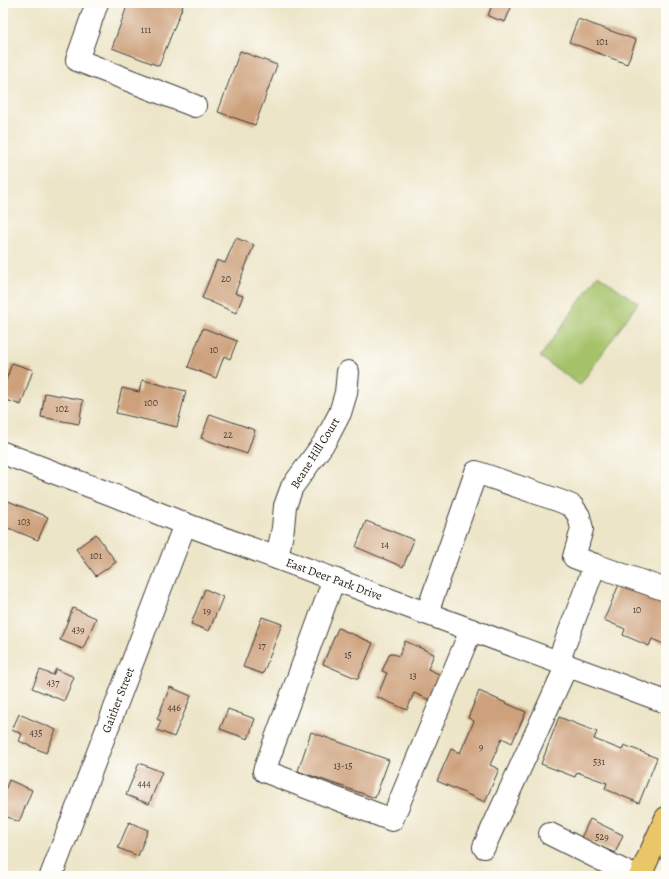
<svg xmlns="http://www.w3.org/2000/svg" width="669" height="879" font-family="Alegreya,serif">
	<rect width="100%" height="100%" fill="#fdfcf7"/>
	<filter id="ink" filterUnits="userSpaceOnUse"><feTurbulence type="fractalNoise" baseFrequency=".025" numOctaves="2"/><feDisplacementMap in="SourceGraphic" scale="8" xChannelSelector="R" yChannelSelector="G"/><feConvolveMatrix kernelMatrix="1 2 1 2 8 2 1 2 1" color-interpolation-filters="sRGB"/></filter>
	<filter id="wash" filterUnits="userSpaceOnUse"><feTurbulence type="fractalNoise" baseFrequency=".012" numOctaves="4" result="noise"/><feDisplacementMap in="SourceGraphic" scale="16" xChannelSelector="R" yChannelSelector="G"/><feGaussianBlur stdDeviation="0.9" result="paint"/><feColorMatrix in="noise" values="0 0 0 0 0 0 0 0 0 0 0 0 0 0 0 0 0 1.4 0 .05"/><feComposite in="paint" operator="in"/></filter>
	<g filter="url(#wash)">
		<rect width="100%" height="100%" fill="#ede5c8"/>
		<path fill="#a5c269" stroke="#606f42" d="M598 275 638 303 580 385 540 357Z"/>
		<g id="blocks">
			<g fill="#cea17d">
				<path d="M122 3H184L159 66 112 48 126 9Z"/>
				<path d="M488 3H513L505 22 488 16 492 5Z"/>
				<path d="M578 19 636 40 627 64 569 42Z"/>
				<path d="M240 51 277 65 255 125 218 112Z"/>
				<path d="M236 238 254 245 235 293 243 296 236 313 202 298 217 260 225 263Z"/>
				<path d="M203 328 237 341 230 359 224 356 216 378 188 367Z"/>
				<path d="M12 363 33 370 21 405 3 399V389Z"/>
				<path d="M142 380 186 391 177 427 116 413 122 388 139 392Z"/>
				<path d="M45 393 83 400 79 424 41 417Z"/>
				<path d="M210 414 255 430 247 454 201 438Z"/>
				<path d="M8 501 48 517 38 540 3 526V513Z"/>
				<path d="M366 521 414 540 403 567 356 547Z"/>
				<path d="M96 534 116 562 96 576 76 549Z"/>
				<path d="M620 582 666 592V645L652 639 649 646 623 635 625 629 604 620Z"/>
				<path d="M205 589 223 597 209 631 191 624Z"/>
				<path d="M73 608 96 618 83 649 60 640Z"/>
				<path d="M262 617 282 624 263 674 243 667Z"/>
				<path d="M338 628 373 643 358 679 323 664Z"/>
				<path d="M405 641 434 654 428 669 443 676 432 701 414 693 407 710 377 697 387 673 382 671 390 653 399 656Z"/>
				<path d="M56 669 74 677 64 701 32 688 40 670 53 675Z"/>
				<path d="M170 687 191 696 174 737 157 730 161 721 157 719Z"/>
				<path d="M479 691 526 712 512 743 502 738 490 765 499 769 485 802 437 781 451 749 460 753 474 721 468 718Z"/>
				<path d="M228 709 255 719 248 739 220 729Z"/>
				<path d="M19 714 56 730 46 753 19 741 22 734 12 730Z"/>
				<path d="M559 717 597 732 594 739 622 750 624 745 657 758 639 803 605 789 607 783 577 772 575 777 541 764Z"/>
				<path d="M311 732 389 760 375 798 298 771Z"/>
				<path d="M139 763 162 772 149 804 126 795Z"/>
				<path d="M9 780 32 790 19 822 3 815V795Z"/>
				<path d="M590 819 623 835 615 853 581 838Z"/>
				<path d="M129 822 148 830 138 856 118 848Z"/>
			</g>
		</g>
	</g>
	<g filter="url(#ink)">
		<use href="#blocks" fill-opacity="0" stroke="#3b3a36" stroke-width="1"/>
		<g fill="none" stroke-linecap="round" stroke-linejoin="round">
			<g stroke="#3b3a36" stroke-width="24">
				<g id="minor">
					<path d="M97 3 77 60 195 106"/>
					<path d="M3 453 113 495 185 524 666 702"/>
					<path d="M277 558 283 528 285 506 292 487 326 440 340 413 346 393 348 372"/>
					<path d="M595 565 666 590"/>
					<path d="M334 579 264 771 392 820 471 630"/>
					<path d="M427 613 476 472 560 501 572 506 579 516 582 529 574 557 595 565 558 662"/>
					<path d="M550 834 634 876"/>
					<path d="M484 847 567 665"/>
					<path d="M51 876 185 524"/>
				</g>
			</g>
			<g stroke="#3b3a36" stroke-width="24">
				<path id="major" d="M640 876 666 818"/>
			</g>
			<use href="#minor" stroke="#fff" stroke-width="22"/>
			<use href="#major" stroke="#e9c769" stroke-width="22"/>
		</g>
	</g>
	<g text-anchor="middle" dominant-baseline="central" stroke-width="3" stroke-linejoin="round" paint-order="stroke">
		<g font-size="10" fill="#483d34">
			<text x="146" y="29">111</text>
			<text x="602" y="41">101</text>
			<text x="226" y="278">20</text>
			<text x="214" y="349">10</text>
			<text x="151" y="402">100</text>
			<text x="62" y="408">102</text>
			<text x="228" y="434">22</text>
			<text x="24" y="521">103</text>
			<text x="385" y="544">14</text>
			<text x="96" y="555">101</text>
			<text x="637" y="609">10</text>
			<text x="207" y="610">19</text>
			<text x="78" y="629">439</text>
			<text x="262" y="645">17</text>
			<text x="348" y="654">15</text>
			<text x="413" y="675">13</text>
			<text x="53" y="682">437</text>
			<text x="174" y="707">446</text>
			<text x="36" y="732">435</text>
			<text x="481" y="746">9</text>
			<text x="599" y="761">531</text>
			<text x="343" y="765">13-15</text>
			<text x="144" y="783">444</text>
			<text x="602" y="836">529</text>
		</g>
		<g font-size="12" fill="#1c1c1c" stroke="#fdfcf7">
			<text transform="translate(315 453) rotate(-58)">Beane Hill Court</text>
			<text transform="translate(334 579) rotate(20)">East Deer Park Drive</text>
			<text transform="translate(118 700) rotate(-69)">Gaither Street</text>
		</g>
	</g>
	<rect width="669" height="879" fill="none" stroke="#fdfcf7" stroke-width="16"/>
</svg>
